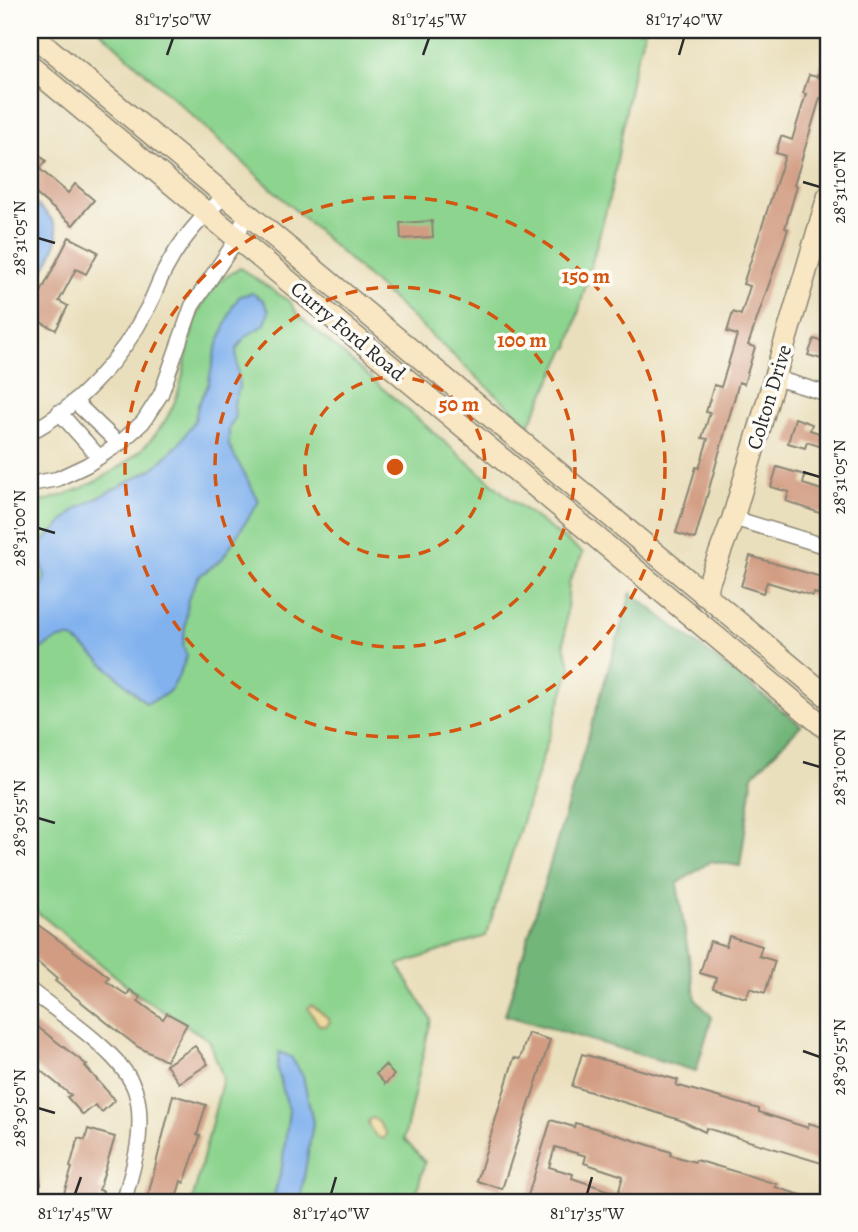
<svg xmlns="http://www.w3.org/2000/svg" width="858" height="1232" font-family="Alegreya,serif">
	<rect width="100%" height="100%" fill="#fdfcf7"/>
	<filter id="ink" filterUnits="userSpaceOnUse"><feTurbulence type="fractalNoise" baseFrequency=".0143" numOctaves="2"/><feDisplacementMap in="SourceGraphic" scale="14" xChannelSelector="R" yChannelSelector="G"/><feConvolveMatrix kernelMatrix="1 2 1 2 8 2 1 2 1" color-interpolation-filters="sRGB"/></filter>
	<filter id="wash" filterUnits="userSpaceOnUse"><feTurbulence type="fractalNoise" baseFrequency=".00686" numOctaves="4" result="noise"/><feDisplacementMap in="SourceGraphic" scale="28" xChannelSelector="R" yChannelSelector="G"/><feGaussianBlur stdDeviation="1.57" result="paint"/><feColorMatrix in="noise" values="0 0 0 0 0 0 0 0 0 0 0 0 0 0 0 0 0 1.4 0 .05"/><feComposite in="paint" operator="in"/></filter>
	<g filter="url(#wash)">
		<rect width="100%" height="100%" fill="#eadfbc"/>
		<g fill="#8dd48f" stroke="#5c805d" stroke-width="2">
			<path d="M99 30H645L633 71 612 188 569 347 565 351 529 425Z"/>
			<path d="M240 268 290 302 299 316 508 497 583 553 569 582 564 645 571 667 486 936 398 965 431 1019 404 1139 425 1162 414 1202H192L223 1078 209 1040 141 997 30 906V504C85 493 147 461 172 408 191 368 184 316 218 283 224 277 233 273 240 268Z"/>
		</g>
		<path fill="#72b67a" stroke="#4e7052" stroke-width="2" d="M631 593 801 725 753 775 740 866 711 861 677 884 696 1000 712 1017 696 1071 505 1015Z"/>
		<g fill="#eeda9e" stroke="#8c8264" stroke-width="2">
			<path d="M312 1005 329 1019 330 1022 326 1026 319 1025 308 1008Z"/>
			<path d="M371 1118 377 1120 386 1133 384 1139C376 1138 369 1129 368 1121Z"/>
		</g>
		<g fill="#82b2ee" stroke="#566e8c" stroke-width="2">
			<path d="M30 199C57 221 66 231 47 264 42 273 38 282 30 287Z"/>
			<path d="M252 293 263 300 269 311 265 324 245 337 236 350 239 388 234 403 235 418 229 428V446L259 501 222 559 198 577 188 599 183 646 187 656C175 683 176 694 146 703 133 692 81 640 70 638 57 636 40 650 30 656V604L39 598 45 577 40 556 44 541 76 509 154 468 179 444 195 420 198 405 208 385 215 352 233 306 240 296Z"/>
			<path d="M279 1052 291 1057 303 1076 313 1123 300 1202H272L282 1167 289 1110 277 1069Z"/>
		</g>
		<g id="blocks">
			<g fill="#d29c82" fill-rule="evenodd">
				<path d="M826 49H828V90L825 100 820 98 794 185 797 186 785 228 788 229 748 345 755 347 744 384 739 382 695 539 676 533 696 467 699 468 708 439 702 438 710 413 706 412 714 385 721 387 737 335 727 332 733 312 741 315 750 286 743 284 785 156 776 153 781 136 792 140 806 94 803 93 809 75 817 77Z"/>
				<path d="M30 147 46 161 40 169 68 193 75 184 94 200 73 225 30 189Z"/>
				<path d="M432 221 433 237 401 239 400 223Z"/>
				<path d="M69 237 98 252 86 274 76 269 59 301 68 306 56 330 30 317V314Z"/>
				<path d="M814 339 828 343V361L808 355Z"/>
				<path d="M795 418 812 424 810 430 828 436V449L807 442 805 448 788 443Z"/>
				<path d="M777 467 805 475 803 484 828 492V516L786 501 789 492 771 487Z"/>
				<path d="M750 556 828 579V597L814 593 813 596 767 582 763 593 741 586Z"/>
				<path d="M30 919 100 970 109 977 106 981 127 995 130 990 140 997 138 1001 163 1019 167 1013 187 1024 166 1061 138 1047 120 1033 55 981 57 979 30 956Z"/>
				<path d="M729 936 762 946 759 956 775 961 765 993 750 988 746 998 713 988 716 978 700 973 710 941 726 946Z"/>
				<path d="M30 1021 87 1065 85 1066 115 1100 102 1112 95 1105 83 1115 67 1097 71 1095 30 1062Z"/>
				<path d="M528 1033 550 1040 502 1189 477 1181 514 1058 520 1059Z"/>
				<path d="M195 1046 208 1064 179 1083 166 1065Z"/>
				<path d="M582 1054 678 1080 676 1085 759 1109V1112L808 1128 809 1123 828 1129V1165L706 1128 705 1132 680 1120 572 1086Z"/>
				<path d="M385 1065 394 1075 385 1084 376 1074Z"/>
				<path d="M173 1095 206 1105 197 1135 200 1136 197 1146 184 1183 181 1181 175 1202H154L147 1200Z"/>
				<path d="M551 1120 574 1127 575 1123 595 1128 671 1152 670 1155 695 1162 696 1160 777 1184 775 1187 817 1200V1202H526ZM555 1147 586 1156 584 1163 623 1176 618 1194 572 1178 573 1174 549 1167Z"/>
				<path d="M88 1129 115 1137 99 1190 103 1191 99 1202H72L73 1196 64 1193 72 1168 70 1167 78 1138 85 1140Z"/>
				<path d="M34 1153 41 1184 30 1186V1154Z"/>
			</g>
		</g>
	</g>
	<g filter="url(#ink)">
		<use href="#blocks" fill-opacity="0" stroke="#8a8574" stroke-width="2"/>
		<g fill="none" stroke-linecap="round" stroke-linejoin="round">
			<g stroke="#8a8574" stroke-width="17">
				<g id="street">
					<path d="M775 378 828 394"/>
					<path d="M74 401 119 444"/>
					<path d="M59 412 99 457"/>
					<path d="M30 432C77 409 124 355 147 309 154 297 158 282 165 270 180 241 201 217 225 196"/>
					<path d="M30 484 57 479 87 465 119 444 143 422 161 394 192 306 237 239 246 212"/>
					<path d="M733 518 828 547"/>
					<path d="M30 990C61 1015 122 1053 135 1090 140 1104 140 1119 139 1133 138 1156 129 1180 124 1202"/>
				</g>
			</g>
			<g stroke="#8a8574" stroke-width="24">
				<g id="secondary">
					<path d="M30 33 828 697"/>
					<path d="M30 66 828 730"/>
					<path d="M704 595 733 518 828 197"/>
				</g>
			</g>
			<use href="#street" stroke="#fff" stroke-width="14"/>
			<use href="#secondary" stroke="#f9e7c3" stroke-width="21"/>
		</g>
	</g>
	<path fill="none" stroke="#2b2b2b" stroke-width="2.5" d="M167 55 173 38M423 55 429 38M679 55 684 38M803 182 820 187M38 238 55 243M803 472 820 477M38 528 55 533M803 762 820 767M38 818 55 823M803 1051 820 1057M38 1108 55 1113M75 1194 81 1177M331 1194 336 1177M587 1194 592 1177"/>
	<g fill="none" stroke="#d5540f" stroke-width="3.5" stroke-dasharray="12 9">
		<circle cx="395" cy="467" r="90"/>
		<circle cx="395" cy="467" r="180"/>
		<circle cx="395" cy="467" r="270"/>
	</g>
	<g text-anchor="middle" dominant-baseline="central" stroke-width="7" stroke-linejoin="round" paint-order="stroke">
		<g font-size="21" fill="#2b2b2b" stroke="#fdfcf7">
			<text transform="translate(348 331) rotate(40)">Curry Ford Road</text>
			<text transform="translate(769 397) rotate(-73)">Colton Drive</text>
		</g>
	</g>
	<circle cx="395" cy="467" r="10" fill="#d5540f" stroke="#fdfcf7" stroke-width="3.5"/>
	<g font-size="21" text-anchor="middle" font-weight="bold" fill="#d5540f" stroke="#fdfcf7" stroke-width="7" stroke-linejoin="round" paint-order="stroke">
		<text x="586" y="283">150 m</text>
		<text x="522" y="347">100 m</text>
		<text x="459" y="411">50 m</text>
	</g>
	<rect width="858" height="1232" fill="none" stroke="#fdfcf7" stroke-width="77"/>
	<rect x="38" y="38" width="782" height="1156" fill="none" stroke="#2b2b2b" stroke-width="2.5"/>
	<g font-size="18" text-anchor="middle" fill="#2b2b2b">
		<text x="173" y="25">81°17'50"W</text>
		<text x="429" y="25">81°17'45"W</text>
		<text x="684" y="25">81°17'40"W</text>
		<text transform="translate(839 187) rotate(-90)" y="6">28°31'10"N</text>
		<text transform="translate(19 238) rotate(-90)" y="6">28°31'05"N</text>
		<text transform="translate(839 477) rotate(-90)" y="6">28°31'05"N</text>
		<text transform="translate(19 528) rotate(-90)" y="6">28°31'00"N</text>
		<text transform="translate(839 767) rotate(-90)" y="6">28°31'00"N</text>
		<text transform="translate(19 818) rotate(-90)" y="6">28°30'55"N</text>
		<text transform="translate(839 1057) rotate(-90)" y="6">28°30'55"N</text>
		<text transform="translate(19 1108) rotate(-90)" y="6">28°30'50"N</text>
		<text x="75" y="1219">81°17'45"W</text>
		<text x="331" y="1219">81°17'40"W</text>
		<text x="587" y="1219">81°17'35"W</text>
	</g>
</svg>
